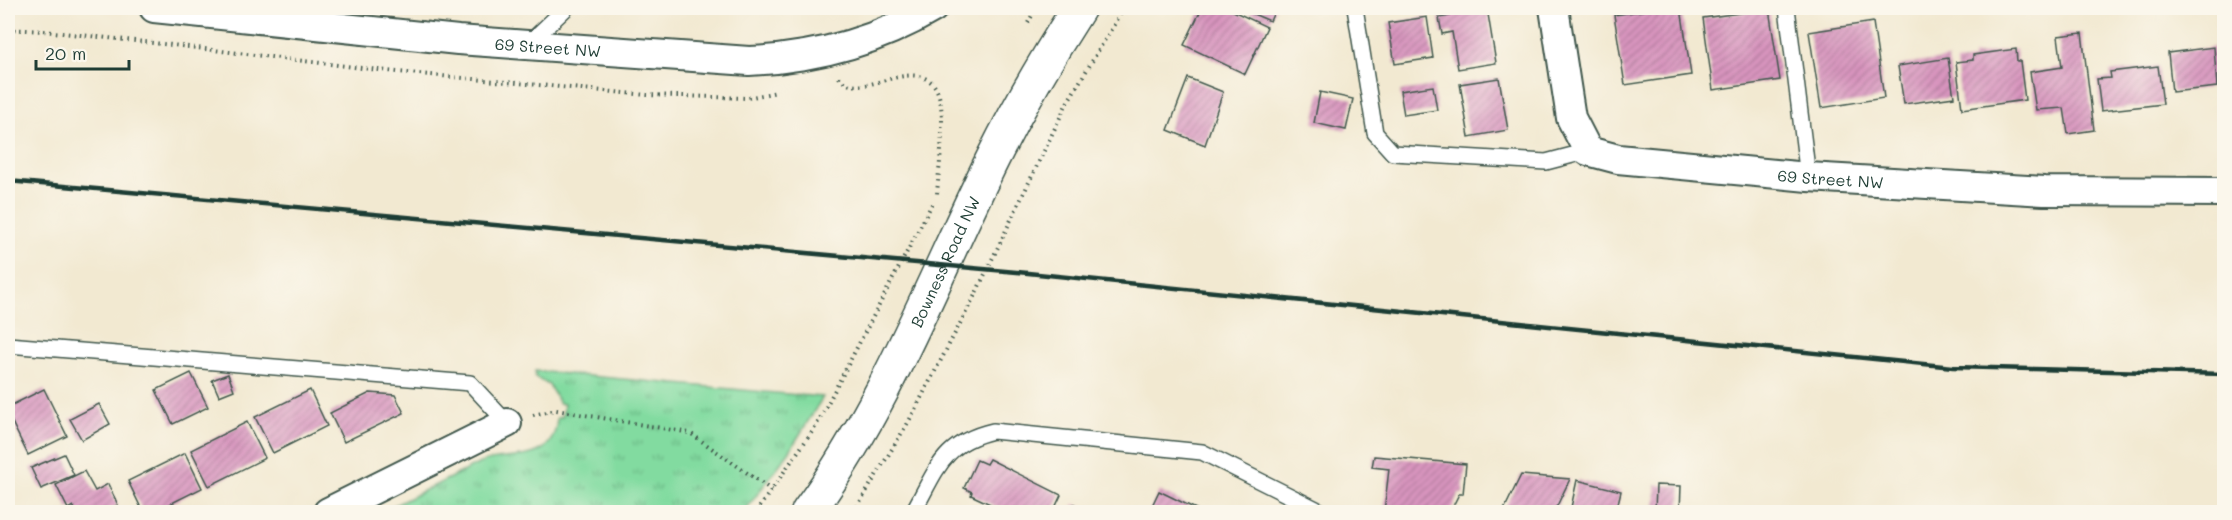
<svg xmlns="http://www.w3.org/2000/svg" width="2232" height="520" font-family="Mali,sans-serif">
	<defs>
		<pattern id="park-tufts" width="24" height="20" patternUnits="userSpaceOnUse" patternTransform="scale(1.5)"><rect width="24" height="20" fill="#82dba0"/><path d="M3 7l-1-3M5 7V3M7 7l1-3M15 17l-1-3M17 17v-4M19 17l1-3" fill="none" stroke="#6ab383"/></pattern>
		<pattern id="building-hatch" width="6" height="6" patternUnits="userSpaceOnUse" patternTransform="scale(1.5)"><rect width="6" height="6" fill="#d894be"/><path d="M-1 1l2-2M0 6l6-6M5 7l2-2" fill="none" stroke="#af7a9b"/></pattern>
	</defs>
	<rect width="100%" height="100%" fill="#fbf7ec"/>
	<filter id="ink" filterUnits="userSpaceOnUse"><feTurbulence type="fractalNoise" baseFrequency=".0167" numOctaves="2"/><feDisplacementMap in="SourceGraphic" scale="12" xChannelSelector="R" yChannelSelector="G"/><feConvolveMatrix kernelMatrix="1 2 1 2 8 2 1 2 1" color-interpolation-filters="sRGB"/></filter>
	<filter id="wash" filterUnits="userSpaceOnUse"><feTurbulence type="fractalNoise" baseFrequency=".008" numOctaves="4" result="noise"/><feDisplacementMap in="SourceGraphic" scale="24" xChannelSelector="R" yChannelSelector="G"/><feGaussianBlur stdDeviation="1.35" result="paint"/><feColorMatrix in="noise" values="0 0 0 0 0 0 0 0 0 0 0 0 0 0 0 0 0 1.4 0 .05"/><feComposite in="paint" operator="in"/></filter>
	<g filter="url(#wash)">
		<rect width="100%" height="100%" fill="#f2e9d1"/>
		<path fill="url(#park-tufts)" stroke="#508c6a" stroke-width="1.5" d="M535 371 787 394 823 397 789 452 744 512H381L480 463C510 451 554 468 557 418L562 417 564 404 559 403 549 385 535 377Z"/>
		<g id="blocks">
			<g fill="url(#building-hatch)">
				<path d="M1202 8H1227L1267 27 1245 74 1184 45Z"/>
				<path d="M1239 8H1276L1270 21Z"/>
				<path d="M1487 8 1496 63 1458 69 1452 32 1442 34 1439 18 1450 16 1449 13Z"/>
				<path d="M1661 8H1681L1691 75 1625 85 1614 15Z"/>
				<path d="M1769 9 1780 80 1713 90 1703 18Z"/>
				<path d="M1427 17 1433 58 1395 64 1388 23Z"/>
				<path d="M1873 22 1884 98 1821 108 1809 32Z"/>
				<path d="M2082 33 2094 130 2068 134 2064 108 2036 110 2030 72 2062 67 2058 36Z"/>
				<path d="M2214 47 2217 87 2172 92 2168 53Z"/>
				<path d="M2016 49 2017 61H2020L2025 100 1962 109 1956 62 1973 60V55Z"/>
				<path d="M1948 58 1954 97 1904 104 1898 66Z"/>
				<path d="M2158 66 2163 104 2101 111 2097 79 2111 78 2110 72Z"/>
				<path d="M1188 78 1223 92 1205 145 1168 130Z"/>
				<path d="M1499 78 1508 130 1469 137 1460 84Z"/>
				<path d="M1433 86 1437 110 1404 115 1400 91Z"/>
				<path d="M1320 92 1353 99 1346 130 1314 123Z"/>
				<path d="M191 373 208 407 173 424 156 390Z"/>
				<path d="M228 374 234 390 219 396 212 380Z"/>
				<path d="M44 389 67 436 28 455 8 414V407Z"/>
				<path d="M310 390 327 426 273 453 255 417Z"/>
				<path d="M370 393 395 395 404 413 344 442 330 413Z"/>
				<path d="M99 404 110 424 82 440 70 419Z"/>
				<path d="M247 422 265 458 209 486 191 450Z"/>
				<path d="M185 453 202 488 154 512H143L128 481Z"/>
				<path d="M64 454 74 475 41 489 31 468Z"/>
				<path d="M1374 456 1466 464 1463 494H1459L1450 512H1384L1389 469 1372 467Z"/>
				<path d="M989 459 1061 495 1053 512H1007L971 495 972 492 964 488 977 460 986 464Z"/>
				<path d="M84 471 95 491 108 484 118 505 104 512H77L73 506 68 509 56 485Z"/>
				<path d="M1521 475 1570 479 1554 512H1503Z"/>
				<path d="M1577 480 1621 491 1616 512H1570Z"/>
				<path d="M1656 485 1681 486 1680 512H1655Z"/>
				<path d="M1159 491 1202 512H1149Z"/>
				<path d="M1074 504 1092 512H1070Z"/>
			</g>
		</g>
	</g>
	<g filter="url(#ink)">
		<use href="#blocks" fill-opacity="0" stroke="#3f574c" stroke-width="1.5"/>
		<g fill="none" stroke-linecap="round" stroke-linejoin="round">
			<g stroke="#3f574c" stroke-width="18">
				<g id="service">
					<path d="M1355 8 1375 133 1393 153 1546 162 1588 151"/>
					<path d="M1787 8 1808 177"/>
					<path d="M527 45 566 8"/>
					<path d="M8 345 470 383 507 423"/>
					<path d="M913 512C937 470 942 443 993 431L1202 452 1322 512"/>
				</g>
			</g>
			<g stroke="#3f574c" stroke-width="32">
				<g id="minor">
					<path id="s1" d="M154 8 458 40 749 61C816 58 876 42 933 8"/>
					<path id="s2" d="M1554 8 1571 118 1588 151 1618 159 1808 177 2044 191 2224 192"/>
					<path d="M328 512 507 423"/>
				</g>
			</g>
			<g stroke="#3f574c" stroke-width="36">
				<g id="tertiary">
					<path id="s3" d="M808 512C887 404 934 277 993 158 1019 106 1048 56 1079 8"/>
				</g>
			</g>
			<g stroke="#3f574c" stroke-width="4" stroke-dasharray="1.5 4.5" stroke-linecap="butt">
				<path d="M1028 23 1036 8"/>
				<path d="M8 29 44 31 172 45 387 71 647 95 747 98 777 92"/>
				<path d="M839 77C857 103 905 60 931 82 951 98 938 169 937 195"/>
				<path d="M533 415 556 410 690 433 773 491"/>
				<path d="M756 512 816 426 933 202"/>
				<path d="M854 512 909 421 975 295 1067 103 1124 8"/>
			</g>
			<use href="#service" stroke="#fff" stroke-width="15"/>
			<use href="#minor" stroke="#fff" stroke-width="28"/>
			<use href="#tertiary" stroke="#fff" stroke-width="33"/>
			<path stroke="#1f3d34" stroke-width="4.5" d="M8 181 1028 273 1953 367 2224 374"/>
		</g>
	</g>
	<g text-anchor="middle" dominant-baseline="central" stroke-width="4.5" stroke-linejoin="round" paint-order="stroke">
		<g font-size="16" fill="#1f3d34" stroke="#fbf7ec">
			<text stroke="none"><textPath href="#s1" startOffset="396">69 Street NW</textPath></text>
			<text stroke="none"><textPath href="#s2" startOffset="393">69 Street NW</textPath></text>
			<text stroke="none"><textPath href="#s3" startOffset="286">Bowness Road NW</textPath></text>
		</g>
	</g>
	<rect width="2232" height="520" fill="none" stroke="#fbf7ec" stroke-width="30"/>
	<path d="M36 60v9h93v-9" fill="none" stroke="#1f3d34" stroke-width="3"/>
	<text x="45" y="60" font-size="18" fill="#1f3d34" stroke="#fbf7ec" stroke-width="4.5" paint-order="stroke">20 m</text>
</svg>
